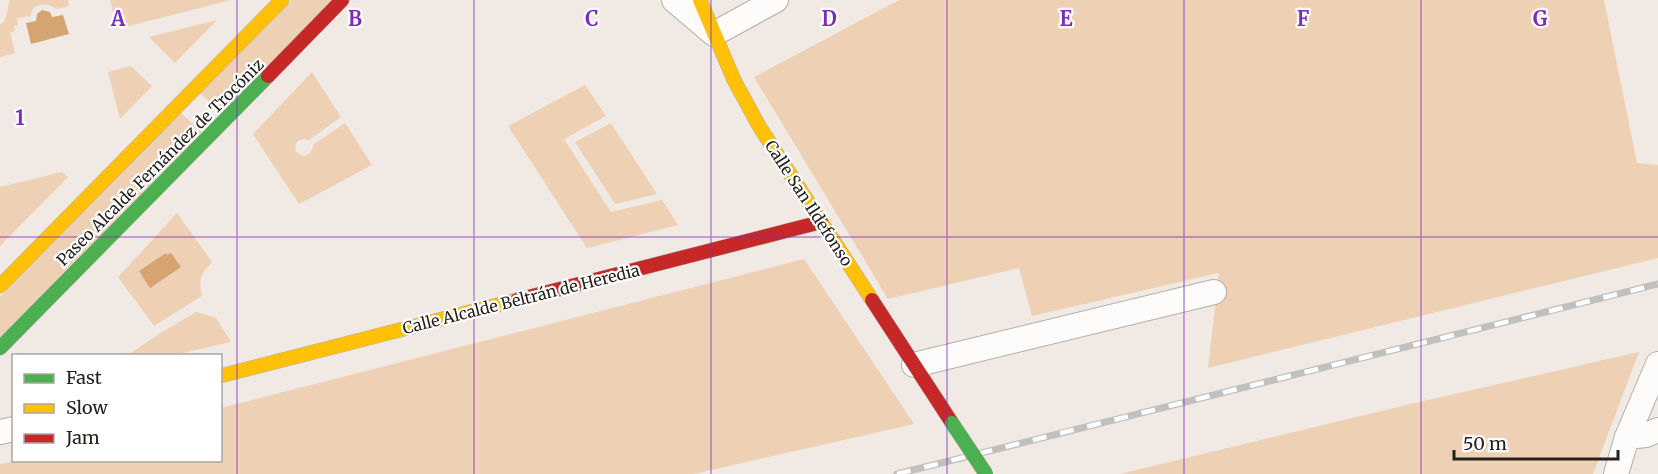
<svg xmlns="http://www.w3.org/2000/svg" width="1658" height="474" font-family="Merriweather,serif">
	<rect width="100%" height="100%" fill="#f1eae4"/>
	<g fill="#eed0b4">
		<path d="M10 0H68L69 6 57 9C49 4 43 3 34 7L30 16 17 18 18 25 14 26 15 31 10 33 15 53 0 57V25L5 20Z"/>
		<path d="M110 0H231L117 29Z"/>
		<path d="M292 0H332L221 113 200 93Z"/>
		<path d="M899 0H1604L1637 163 1658 165V258L1208 368 1219 273 1032 316 1019 268 888 299 754 77Z"/>
		<path d="M217 20 175 63 149 37Z"/>
		<path d="M131 66 152 86 120 119 108 72Z"/>
		<path d="M312 72 341 117 309 140C300 137 293 142 296 152L303 156C309 155 313 152 313 145L345 123 372 165 299 204 253 134Z"/>
		<path d="M585 85 606 116 564 139 611 212 662 200 678 225 587 248 508 126Z"/>
		<path d="M181 113 202 132 0 337V297Z"/>
		<path d="M611 123 657 194 615 204 575 142Z"/>
		<path d="M62 172 68 177 0 246V187Z"/>
		<path d="M177 213 212 262C201 273 198 280 202 296L154 326 118 277Z"/>
		<path d="M804 259 914 424 694 474H0V464L14 461 220 460 221 408Z"/>
		<path d="M196 312 216 318 231 342 174 355H128L159 334Z"/>
		<path d="M1639 352 1593 474H1120L1402 406Z"/>
	</g>
	<g fill="#d5a471">
		<path d="M42 10 50 12 52 17 63 15 69 34 31 44 26 23 36 21 37 14Z"/>
		<path d="M166 253 167 255 171 253 181 267 150 288 139 271Z"/>
	</g>
	<g fill="none" stroke-linecap="round" stroke-linejoin="round">
		<g stroke="#b3aea9" stroke-width="26">
			<g id="street">
				<path d="M674 0 714 34 776 0"/>
				<path d="M914 365 1214 292"/>
				<path d="M0 432 14 429"/>
				<path d="M1627 437 1646 435 1658 430"/>
				<path d="M1616 474 1627 437 1658 364"/>
			</g>
		</g>
		<g stroke="#b3aea9" stroke-width="15">
			<path id="fast" d="M0 348 268 76"/>
		</g>
		<g stroke="#b3aea9" stroke-width="15">
			<g id="slow">
				<path d="M700 0 734 80 759 126 872 300"/>
				<path d="M0 286 282 0"/>
				<path d="M220 376 517 300"/>
			</g>
		</g>
		<g stroke="#b3aea9" stroke-width="15">
			<g id="jam">
				<path d="M268 76 342 0"/>
				<path d="M517 300 821 222"/>
				<path d="M872 300 952 423"/>
			</g>
		</g>
		<use href="#street" stroke="#fdfcfb" stroke-width="24"/>
		<use href="#fast" stroke="#4caf50" stroke-width="14"/>
		<use href="#slow" stroke="#ffc107" stroke-width="14"/>
		<use href="#jam" stroke="#c62828" stroke-width="14"/>
		<g stroke="#c2c0bf" stroke-width="7">
			<path id="rail" d="M897 474 1658 284"/>
		</g>
		<use href="#rail" stroke="#fff" stroke-width="4.5" stroke-dasharray="14" stroke-linecap="butt"/>
		<g stroke="#b3aea9" stroke-width="15" stroke-linecap="butt">
			<path id="fast-bridge" d="M952 423 986 474"/>
		</g>
		<use href="#fast-bridge" stroke="#4caf50" stroke-width="14"/>
	</g>
	<path fill="none" stroke="#7b2cbf" stroke-width="1.5" stroke-opacity="0.55" d="M237 0V474M474 0V474M711 0V474M947 0V474M1184 0V474M1421 0V474M0 237H1658"/>
	<g text-anchor="middle" dominant-baseline="central" stroke-width="4.5" stroke-linejoin="round" paint-order="stroke">
		<g font-size="16" fill="#26211d" stroke="#fff">
			<text transform="translate(160 162) rotate(-45)">Paseo Alcalde Fernández de Trocóniz</text>
			<text transform="translate(809 203) rotate(57)">Calle San Ildefonso</text>
			<text transform="translate(521 299) rotate(-14)">Calle Alcalde Beltrán de Heredia</text>
		</g>
	</g>
	<g font-size="20" text-anchor="middle" font-weight="bold" fill="#7b2cbf" stroke="#fff" stroke-width="4.5" stroke-linejoin="round" paint-order="stroke">
		<text x="118" y="26">A</text>
		<text x="355" y="26">B</text>
		<text x="592" y="26">C</text>
		<text x="829" y="26">D</text>
		<text x="1066" y="26">E</text>
		<text x="1303" y="26">F</text>
		<text x="1540" y="26">G</text>
		<text x="20" y="125">1</text>
	</g>
	<rect x="12" y="354" width="210" height="108" fill="#ffffff" stroke="#a8a6a5" stroke-width="1.5"/>
	<rect x="24" y="374" width="30" height="9" fill="#4caf50" stroke="#a8a6a5" stroke-width="1.5"/>
	<text x="66" y="384" font-size="18" fill="#26211d">Fast</text>
	<rect x="24" y="404" width="30" height="9" fill="#ffc107" stroke="#a8a6a5" stroke-width="1.5"/>
	<text x="66" y="414" font-size="18" fill="#26211d">Slow</text>
	<rect x="24" y="434" width="30" height="9" fill="#c62828" stroke="#a8a6a5" stroke-width="1.5"/>
	<text x="66" y="444" font-size="18" fill="#26211d">Jam</text>
	<path d="M1454 450v9h164v-9" fill="none" stroke="#26211d" stroke-width="3"/>
	<text x="1463" y="450" font-size="18" fill="#26211d" stroke="#ffffff" stroke-width="4.5" paint-order="stroke">50 m</text>
</svg>
